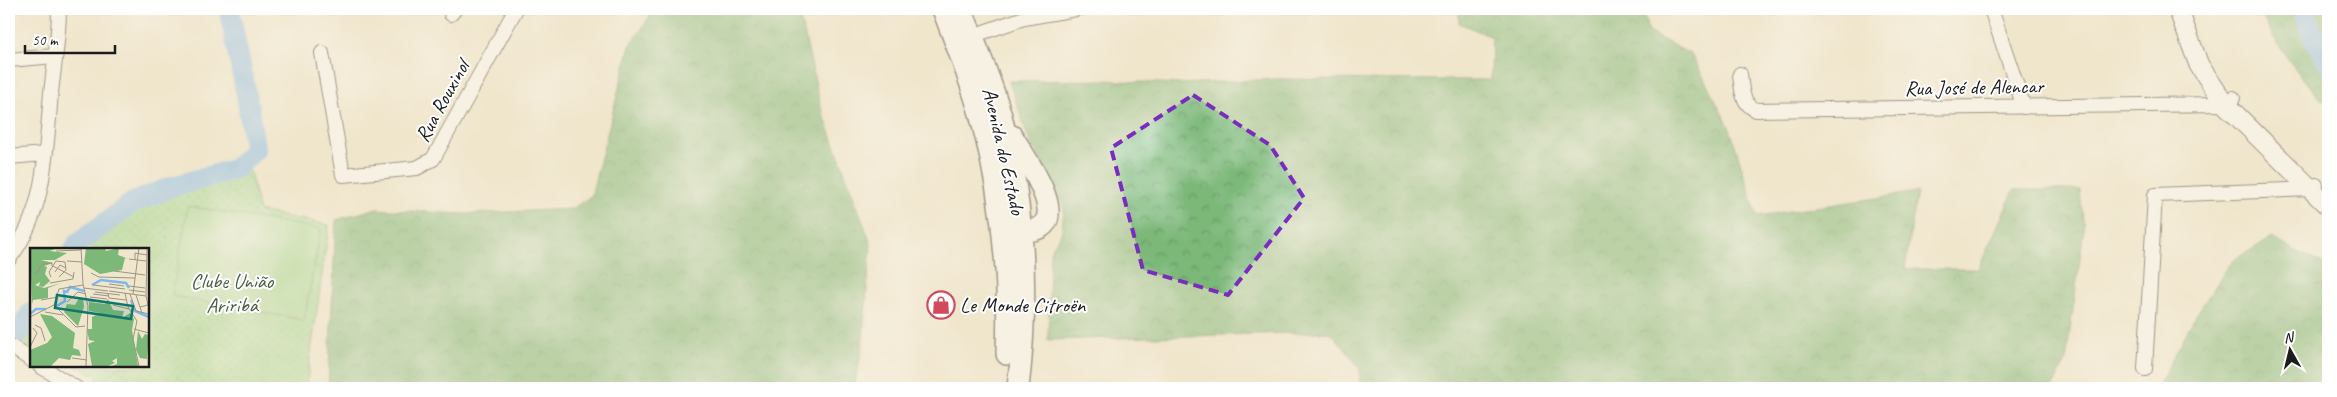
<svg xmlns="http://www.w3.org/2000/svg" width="2337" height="397" font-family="Caveat,sans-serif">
	<defs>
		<pattern id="forest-crowns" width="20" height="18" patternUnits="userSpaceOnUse" patternTransform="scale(1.25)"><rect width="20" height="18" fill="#7cb878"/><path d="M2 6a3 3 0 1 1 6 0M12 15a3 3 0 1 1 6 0" fill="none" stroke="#659562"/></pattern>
		<pattern id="park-dots" width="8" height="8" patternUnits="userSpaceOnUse" patternTransform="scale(1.25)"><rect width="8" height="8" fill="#9bd88d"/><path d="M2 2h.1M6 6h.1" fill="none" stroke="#85b979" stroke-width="1.8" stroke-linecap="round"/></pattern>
	</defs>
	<rect width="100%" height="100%" fill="#fff"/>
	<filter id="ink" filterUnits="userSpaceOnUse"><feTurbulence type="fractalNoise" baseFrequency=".02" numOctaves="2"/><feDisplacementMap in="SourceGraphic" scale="10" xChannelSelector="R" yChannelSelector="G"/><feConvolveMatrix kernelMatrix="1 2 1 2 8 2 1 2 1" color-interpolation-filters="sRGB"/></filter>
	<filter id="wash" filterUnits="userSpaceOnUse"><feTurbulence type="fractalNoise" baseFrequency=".0096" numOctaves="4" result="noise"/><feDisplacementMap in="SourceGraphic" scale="20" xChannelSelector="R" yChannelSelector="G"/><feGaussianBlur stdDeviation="1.12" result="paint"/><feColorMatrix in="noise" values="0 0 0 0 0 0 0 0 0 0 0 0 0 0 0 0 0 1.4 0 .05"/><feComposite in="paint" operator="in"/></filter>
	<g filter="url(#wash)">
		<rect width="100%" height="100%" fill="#f0e6cc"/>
		<g fill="url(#forest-crowns)" stroke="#4c6a4a">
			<path d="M655 9H796L804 32 821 107 871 244 862 349 854 388H328L336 220 374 209 464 214 572 209 591 196 630 46Z"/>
			<path d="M1459 9H1643L1648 32 1692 55 1730 129 1757 216 1917 192 1905 269H1978L2014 190H2080L2084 229 2066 361 2052 388H1359L1360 368 1331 332 1048 340 1050 252 1062 231 1064 207 1038 154 1031 146 1009 81 1103 80 1179 84 1274 79 1491 80 1492 37 1459 23Z"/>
			<path d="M2259 9H2327L2328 106C2300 78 2275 45 2259 9Z"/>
			<path d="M2271 238 2328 267V388H2157L2196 315 2232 261Z"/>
		</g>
		<g fill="url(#park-dots)" stroke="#5c7a54">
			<path d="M249 168 259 211 329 225 306 388H93L98 376 74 366H148V250L83 248 134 208 173 191Z"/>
			<path d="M31 324V353L18 344Z"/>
		</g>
		<path fill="#9bd88d" stroke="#5c7a54" d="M188 206 321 229 304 320 172 296Z"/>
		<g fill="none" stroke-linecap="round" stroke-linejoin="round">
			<g stroke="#7fb7ef" stroke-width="21">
				<path d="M2303 9 2313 37 2328 62"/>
				<path d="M74 250 78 243 132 203 171 187 235 169 255 150 247 98 229 9"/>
				<path d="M9 349 31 313"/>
			</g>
		</g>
	</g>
	<g filter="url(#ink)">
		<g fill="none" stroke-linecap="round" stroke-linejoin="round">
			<g stroke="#3c3a36" stroke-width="16">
				<g id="minor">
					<path d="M1991 9 2024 107"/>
					<path d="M451 14 455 9"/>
					<path d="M972 36 1024 18 1076 9"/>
					<path d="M322 53 343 175 417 168 433 159 516 9"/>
					<path d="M9 60 55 56"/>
					<path d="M1740 74C1742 89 1741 103 1756 110L2225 104 2233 98"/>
					<path d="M9 157 45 154"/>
					<path d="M9 259C46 212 46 150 51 93 54 65 59 37 59 9"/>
					<path d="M9 345 31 360"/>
					<path d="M40 366 76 388"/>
					<path d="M2145 369 2155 195 2311 189 2316 185"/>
				</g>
			</g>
			<g stroke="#3c3a36" stroke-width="21">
				<path id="secondary" d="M2178 9 2199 65 2225 104 2328 206"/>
			</g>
			<g stroke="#3c3a36" stroke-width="24">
				<g id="primary">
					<path d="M943 9C956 44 971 80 981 117 1002 194 1010 274 1007 354"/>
					<path d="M961 9C975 44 991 79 1001 116 1024 205 1029 297 1018 388"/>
					<path d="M1009 226C1020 231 1027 233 1039 228 1067 214 1022 153 1012 136"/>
				</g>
			</g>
			<use href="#minor" stroke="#fff" stroke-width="14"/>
			<use href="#secondary" stroke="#fff" stroke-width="19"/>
			<use href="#primary" stroke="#fff" stroke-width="21"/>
		</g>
	</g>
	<path d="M0 0H2337V397H0ZM1193 95 1270 145 1304 198 1228 295 1143 270 1111 148Z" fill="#f0e6cc" fill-opacity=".55" fill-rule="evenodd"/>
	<path fill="none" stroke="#7b2cbf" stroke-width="4" stroke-dasharray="10 6" stroke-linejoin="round" d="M1193 95 1270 145 1304 198 1228 295 1143 270 1111 148Z"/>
	<defs>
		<g id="shop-ring" transform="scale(1.4375)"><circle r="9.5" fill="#fff" stroke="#d1495b" stroke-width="1.5"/><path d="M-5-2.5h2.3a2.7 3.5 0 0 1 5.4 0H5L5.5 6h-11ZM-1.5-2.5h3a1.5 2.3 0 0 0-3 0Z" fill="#d1495b"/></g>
	</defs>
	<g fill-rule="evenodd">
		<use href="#shop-ring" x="941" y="305"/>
	</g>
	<g text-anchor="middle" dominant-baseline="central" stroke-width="4" stroke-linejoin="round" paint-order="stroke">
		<g font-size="21" fill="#1c1c1c" stroke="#fff">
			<text transform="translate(1974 87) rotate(-1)">Rua José de Alencar</text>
			<text transform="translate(442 101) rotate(-61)">Rua Rouxinol</text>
			<text transform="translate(1004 151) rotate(77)">Avenida do Estado</text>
		</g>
		<g font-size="21" fill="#485e44" stroke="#fff">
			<text x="232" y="281">Clube União<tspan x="232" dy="24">Ariribá</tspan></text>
		</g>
		<g font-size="21" fill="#1c1c1c" stroke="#fff" text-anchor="start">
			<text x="960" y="305">Le Monde Citroën</text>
		</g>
	</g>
	<g transform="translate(30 248)">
		<rect width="119" height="119" fill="#f0e6cc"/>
		<path d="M0 0H27L20 3 37 5 25 12H11L23 15 14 18 17 19 15 26 20 33 13 39 9 38 10 34 5 37 14 40 31 35 18 40V50L3 52 2 56ZM56 0H75L76 3 89 0 88 7 99 11 95 10 92 22 70 26 54 16ZM49 50H53L54 59 48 78 34 64 37 56 45 57ZM78 51 83 62 94 63 92 70 100 65 104 71 102 82 108 118H82L87 116V110L82 113 85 115 78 118H62L58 96 65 93 59 92 57 81H62V69L70 65 59 63V54L75 56ZM10 66 22 68 45 85 43 100 49 102 51 108 42 107 40 112 29 110 21 118H0V102L17 95 22 89ZM108 83 112 91 115 86 119 87 117 111 110 110 106 102Z" fill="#7cb878"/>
		<path fill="none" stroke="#7fb7ef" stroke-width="2.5" d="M62 37 71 32 96 35 99 40M101 52 105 63 119 69M25 59 35 53 34 43 37 44 40 39 54 43M0 66 6 61H16"/>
		<path fill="none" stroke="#9b9586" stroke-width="1" d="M51 0 53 36 58 58 56 118M26 3 51 2M99 11 116 13M105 12V5L117 7M37 13 52 14M23 18 44 29M9 23 6 25 13 16 22 15V18M84 23 115 27M25 24 30 17 36 20M61 25 69 29 105 30M21 29 19 24 26 13 35 14 36 22 29 29M20 35 43 31 44 24M79 36 94 38M63 37 95 41M99 38 115 40M54 40 78 43M99 42 115 44M79 43 116 48 117 0M65 44 90 47M95 45 98 59 107 73 103 91 109 118M63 46 79 48M78 46 79 50 96 52M100 46 106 63 119 66M103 46 109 0M106 47 112 65M60 49 77 51M11 52 28 49M58 53 73 54M37 54 48 44 56 46M24 57 29 41 53 37M83 57 99 61M110 59 118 57 116 48M15 64 33 67M0 69 24 57 46 79 55 78M5 77 11 80 15 93M104 81 119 85M0 99 7 85 3 80M42 110 57 112"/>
		<path fill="#0f766e" fill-opacity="0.15" stroke="#0f766e" stroke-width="2.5" d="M27 47 103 58 101 71 25 60Z"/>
		<rect width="119" height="119" fill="none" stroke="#1c1c1c" stroke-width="2.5"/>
	</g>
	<rect width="2337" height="397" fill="none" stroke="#fff" stroke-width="30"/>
	<g transform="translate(2290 350) rotate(352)" stroke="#ffffff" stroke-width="4" paint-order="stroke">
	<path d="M0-4L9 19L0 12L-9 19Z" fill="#1c1c1c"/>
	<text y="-8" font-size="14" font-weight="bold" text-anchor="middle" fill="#1c1c1c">N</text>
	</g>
	<path d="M25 45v8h90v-8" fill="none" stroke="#1c1c1c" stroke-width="2.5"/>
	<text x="32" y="45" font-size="15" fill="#1c1c1c" stroke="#ffffff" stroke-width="4" paint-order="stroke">50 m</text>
</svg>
